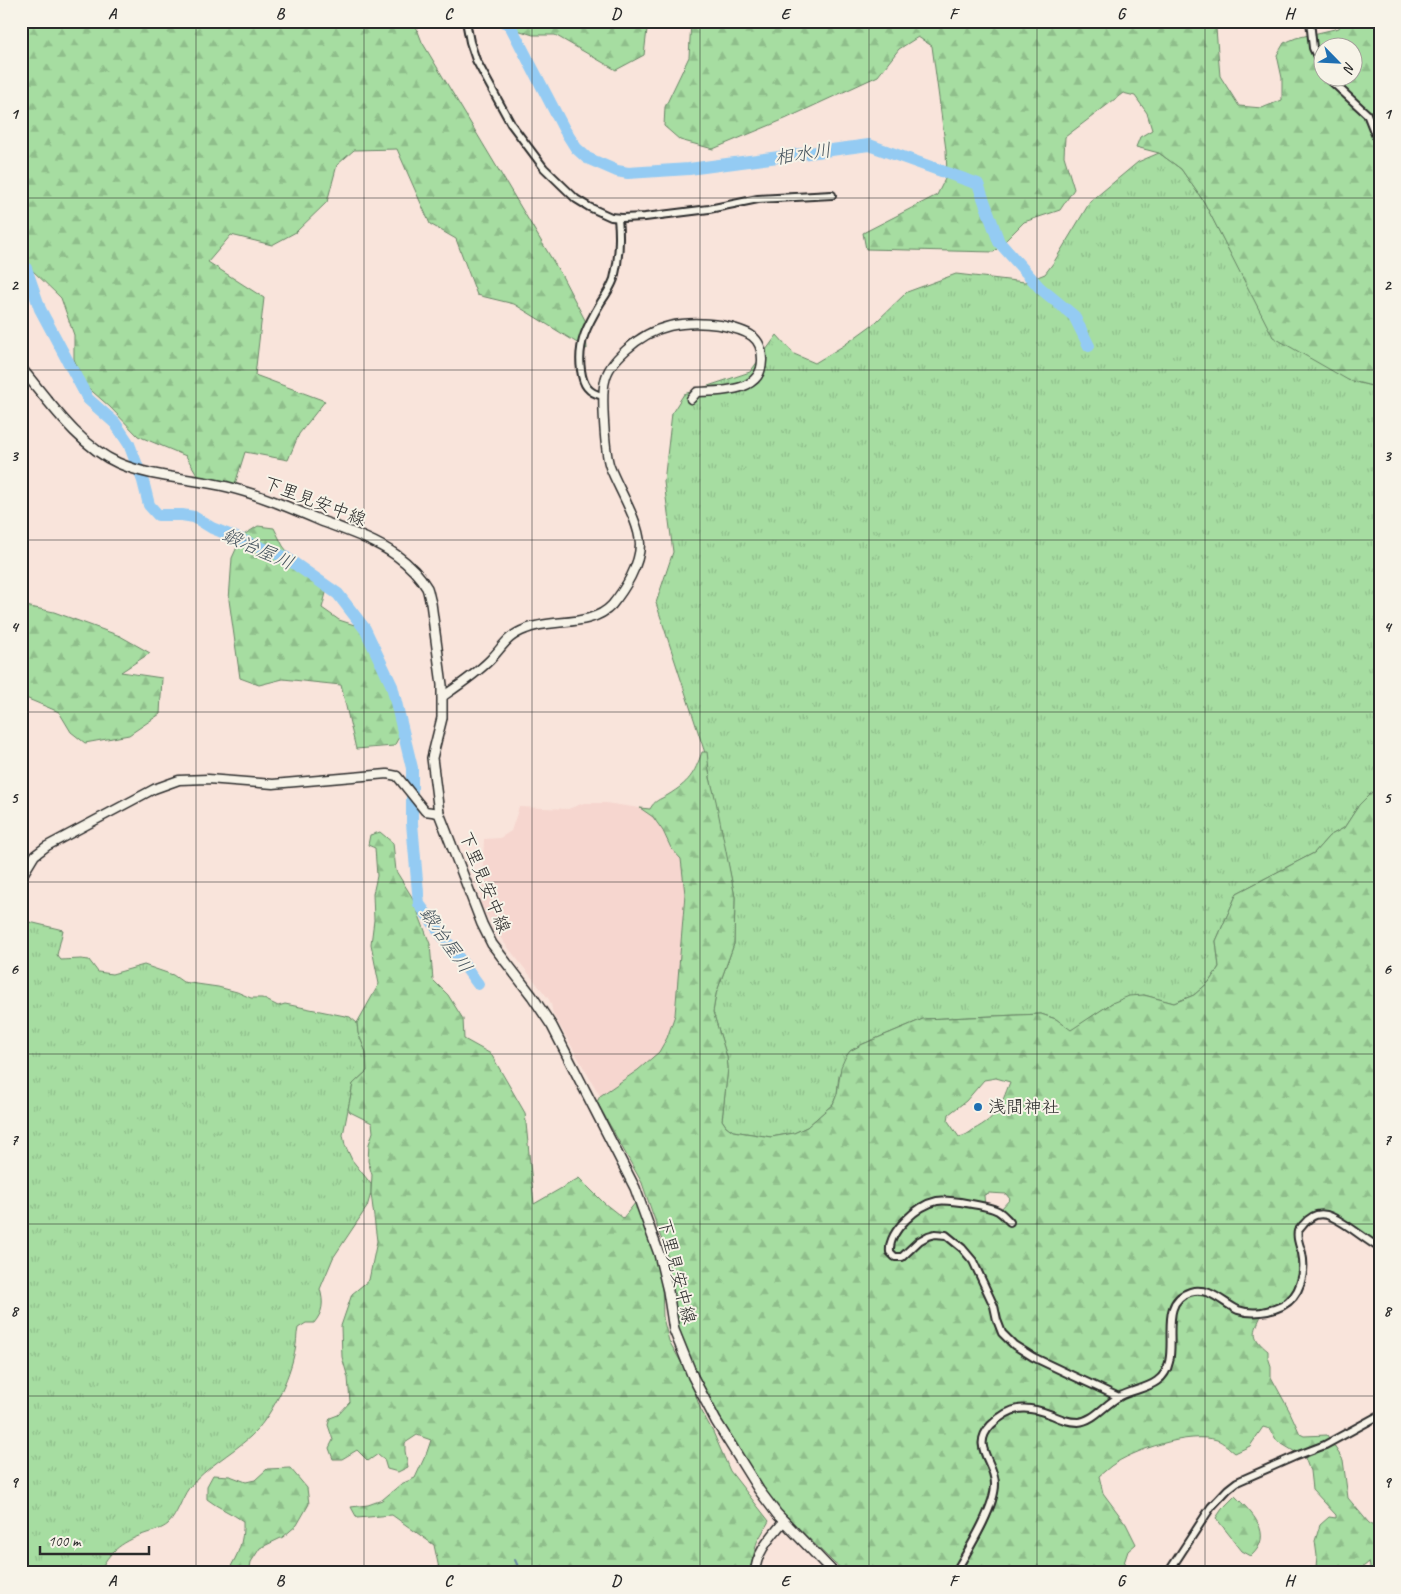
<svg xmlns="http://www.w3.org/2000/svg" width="1401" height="1594" font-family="Caveat,'Klee One',sans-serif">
	<defs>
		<pattern id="grass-tufts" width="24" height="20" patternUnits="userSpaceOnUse" patternTransform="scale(1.25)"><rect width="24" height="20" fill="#a6dda1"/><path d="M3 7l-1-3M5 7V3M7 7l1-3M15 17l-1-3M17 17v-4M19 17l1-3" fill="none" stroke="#8fbe8b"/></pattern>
		<pattern id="forest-firs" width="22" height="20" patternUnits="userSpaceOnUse" patternTransform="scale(1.25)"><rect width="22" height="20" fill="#a6dda1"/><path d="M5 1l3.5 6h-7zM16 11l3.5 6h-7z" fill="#8fbe8b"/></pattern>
	</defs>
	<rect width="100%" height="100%" fill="#f9e4db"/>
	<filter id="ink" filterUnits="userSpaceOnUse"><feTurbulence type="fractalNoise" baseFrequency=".02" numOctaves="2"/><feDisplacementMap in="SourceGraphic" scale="10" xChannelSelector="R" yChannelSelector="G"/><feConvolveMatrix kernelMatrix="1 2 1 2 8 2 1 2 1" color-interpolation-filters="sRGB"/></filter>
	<g filter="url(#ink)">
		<path fill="#f6d6cf" d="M584 803H605L640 808 653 817 663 831 671 848 681 859 685 894 675 1015 667 1038 659 1052 638 1070 600 1096 553 1014 551 1004 548 998 502 940 481 905 484 839 500 838 511 831 519 807 568 809Z"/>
		<g fill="url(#grass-tufts)" stroke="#688466">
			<path d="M1159 153 1181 169 1204 202 1231 254 1348 380 1380 388V789L1369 795 1359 805 1344 828 1329 836 1314 853 1237 893 1216 941 1219 967 1209 982 1194 995 1174 1003 1144 995 1112 1003 1071 1031 1056 1019 1041 1014 923 1019 863 1044 850 1051 839 1075 837 1094 833 1104 807 1127 794 1133 771 1137 733 1131 726 1126 722 1120 728 1068 727 1057 713 1012 716 994 734 944 735 897 705 753 656 603 673 552 664 482 672 413 684 394 750 372 777 335 794 354 815 363 843 346 876 322 907 292 956 274 1025 282 1045 274 1054 262 1090 202 1138 162Z"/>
			<path d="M21 920 63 930 57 955 61 960 81 959 89 960 98 972 112 974 144 965 173 975 183 982 218 987 237 992 251 998H262L278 1006 285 1004 350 1017 357 1023 358 1033 366 1052 367 1071 353 1084 343 1135 345 1145 352 1160 371 1184V1193L367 1207 333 1258 320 1289C324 1303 323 1312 314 1323H306L298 1328C296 1336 297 1343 295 1350 290 1378 271 1418 250 1437 231 1454 206 1467 189 1488 181 1499 178 1514 168 1524 162 1529 154 1531 147 1533 126 1540 107 1551 100 1573H21Z"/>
		</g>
		<g fill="url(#forest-firs)" stroke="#688466" fill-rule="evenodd">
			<path d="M21 21H414L422 42 562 276 585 320 587 349 514 304 477 295 456 239 430 224 397 149 354 150 337 165 327 202 296 232 272 245 231 235 208 262 264 298 255 375 325 401 299 434 288 460 245 452 235 484 198 476 186 456 138 436 110 407 85 385 74 359V335L61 298 29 267 21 257Z"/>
			<path d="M502 21H648L644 55 616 70 555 35H533L508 27Z"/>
			<path d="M691 21H1217L1216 29 1220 76 1239 106 1262 108 1282 100V78L1277 55 1284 43 1296 38 1339 28 1342 21H1380V388L1348 380 1273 337 1204 202 1181 169 1159 153 1136 147 1140 137 1152 130 1147 113 1135 96 1123 93 1065 137 1064 156 1074 189 1060 210 1024 222 994 252 866 249 863 233 937 195 947 175 946 150 932 46 918 37 899 49 878 76 785 119 713 149 680 140 664 126 665 107 689 57ZM1324 48H1354V78H1324Z"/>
			<path d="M258 526 274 528 283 546 297 564 324 580 326 593 322 608 339 620 370 630 379 655 395 691 403 730 394 746 356 749 341 685 283 679 259 685 240 678 229 600 232 558 242 536Z"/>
			<path d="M21 605 54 612 120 636 150 653 121 672 162 678 160 714 129 735 85 743 71 732 59 712 21 696Z"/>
			<path d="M702 752H707L710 778 716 801 735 897 734 944 716 994 713 1012 727 1057 728 1068 722 1120 726 1126 733 1131 771 1137 794 1133 807 1127 833 1104 837 1094 841 1067 845 1058 850 1051 863 1044 923 1019 1041 1014 1056 1019 1071 1030 1112 1003 1129 996 1144 995 1174 1003 1194 995 1209 982 1219 967 1216 941 1237 893 1314 853 1329 836 1344 828 1359 805 1369 795 1380 789V1245L1334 1216 1317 1213 1297 1230C1301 1261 1308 1294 1270 1306 1261 1308 1249 1310 1240 1307 1222 1301 1208 1278 1186 1290 1180 1293 1178 1298 1175 1304 1172 1310 1169 1316 1168 1322 1165 1342 1174 1363 1156 1378 1144 1389 1125 1391 1111 1399 1100 1405 1088 1418 1075 1419 1069 1419 1063 1416 1057 1414 1035 1405 1019 1398 998 1416 992 1421 983 1427 980 1435 972 1453 992 1467 992 1484 990 1513 966 1549 951 1573H848L835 1564 780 1510 763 1487 720 1417 684 1348 678 1329 666 1252 642 1183 597 1102 600 1096 638 1070 659 1052 667 1038 675 1015 685 894 681 859 671 848 663 831 653 817 640 808 650 809C655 800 659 800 668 795 689 782 694 775 702 752ZM996 1078 1010 1082C1000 1107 999 1116 973 1130 969 1133 965 1136 959 1137L948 1121 949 1114 966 1101 984 1080ZM989 1193 1006 1194 1010 1199 1001 1209 1011 1221 985 1209 984 1195Z"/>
			<path d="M380 832 393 843 396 871 412 897 430 944 433 980 448 995 463 1019 464 1039 491 1054 525 1113 534 1204 579 1178 604 1203 623 1218 636 1202 656 1255 662 1285 663 1318 669 1341 690 1378 700 1408 713 1432 730 1471 769 1521 757 1542 749 1573H440L434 1545 392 1515 357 1518 351 1507 368 1505 382 1500 401 1484 415 1478 427 1452 431 1440 417 1435 405 1443V1451L408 1467 398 1472 387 1469 384 1459 378 1454 368 1461 357 1450 342 1459H333L329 1448 333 1440 328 1425 330 1418 338 1415 350 1402 348 1378 342 1357 341 1326 352 1294 369 1280 377 1241 371 1193 372 1175 368 1161 369 1144 373 1132 372 1123 350 1112 348 1109 353 1084 367 1071 366 1052 358 1033 357 1023 379 984 371 944 374 920 373 894 377 876 375 848 368 845 370 835Z"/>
			<path d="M1200 1293C1216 1298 1235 1315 1250 1315 1254 1316 1258 1314 1262 1314 1253 1333 1251 1337 1268 1351V1357L1271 1366V1377L1289 1410 1300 1434 1304 1436 1327 1435 1343 1460 1348 1498 1368 1522 1380 1532V1573H1371L1369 1562 1356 1573H1319L1316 1567 1317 1556 1315 1541 1320 1525 1329 1517 1336 1518V1515L1312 1489 1310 1471 1305 1458 1277 1441 1270 1429 1263 1427 1250 1446 1235 1453C1230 1449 1223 1442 1217 1440 1190 1431 1133 1450 1111 1466 1107 1469 1103 1473 1099 1476L1103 1493 1126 1524 1136 1544 1128 1551 1122 1569 1106 1571 1070 1568 1059 1573H958C975 1547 995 1518 999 1487 1002 1462 972 1453 992 1428 1024 1387 1052 1433 1086 1423 1100 1419 1109 1407 1121 1400 1132 1392 1148 1391 1159 1383 1189 1364 1161 1312 1185 1297 1189 1294 1195 1294 1200 1293Z"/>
			<path d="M290 1468 307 1488 309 1504 297 1525 283 1537 260 1548 251 1562 249 1573H227C238 1555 244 1542 243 1521 232 1513 218 1508 207 1499V1486L213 1475 230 1476 246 1482 255 1480 267 1469Z"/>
			<path d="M1235 1496C1252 1513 1275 1534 1251 1556L1242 1551 1216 1518 1222 1509Z"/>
		</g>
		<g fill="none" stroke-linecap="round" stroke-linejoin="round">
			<path stroke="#6a8ba3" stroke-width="2" d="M515 1560 521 1573"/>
			<g stroke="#94cbf3" stroke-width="12">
				<path d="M502 21 509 24 512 29 564 129 576 148 587 158 617 171 628 173 689 169 869 145 978 184 999 242 1040 288 1074 316 1089 346"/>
				<path d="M21 262 26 268 40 309 88 399 115 423 129 444 143 481 149 505 158 515H182L194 517 212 528 285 557 338 594 365 629 392 686 412 768V823L419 904 478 984"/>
			</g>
			<g stroke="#2b2b2b" stroke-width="10">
				<g id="minor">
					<path d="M466 21 470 42 476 60 511 124 544 168 576 199 589 207 611 217 622 218 645 217 709 209 758 199 832 195"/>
					<path d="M1310 21 1313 48 1324 71"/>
					<path d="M1328 78 1367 114 1380 147"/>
					<path d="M603 396C588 393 583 385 581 370 577 343 588 324 601 302 606 295 611 287 614 279 619 259 620 237 618 218"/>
					<path d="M1010 1222C1006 1218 1003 1214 998 1211 989 1206 948 1199 937 1201 918 1205 888 1231 890 1252L895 1257H902L919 1241 928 1236 935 1234 946 1235 962 1248 973 1261 994 1306 997 1320 1002 1333 1014 1345 1033 1357 1071 1375 1119 1397"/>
					<path d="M955 1573C967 1552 995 1508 995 1484 995 1461 970 1447 991 1425 1011 1405 1027 1405 1052 1415 1061 1419 1068 1422 1078 1422 1094 1421 1105 1404 1119 1397 1131 1390 1146 1389 1157 1381 1187 1360 1152 1304 1190 1292 1209 1286 1223 1303 1238 1310 1252 1315 1270 1312 1282 1306 1301 1296 1306 1272 1302 1253 1300 1246 1296 1238 1298 1231 1299 1230 1302 1226 1303 1225 1311 1215 1320 1211 1332 1217 1348 1224 1364 1239 1380 1248"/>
					<path d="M1168 1573 1211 1507 1228 1489 1237 1482 1296 1456 1325 1445 1380 1415"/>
				</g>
			</g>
			<g stroke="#2b2b2b" stroke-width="11">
				<g id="tertiary">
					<path d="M442 697C458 686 476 674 490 660 504 646 505 637 526 629 551 618 591 628 612 605 625 589 640 565 640 544 639 521 619 490 610 467 605 454 601 394 605 381 607 369 617 358 626 350 654 324 684 320 720 325 730 327 744 330 752 336 760 342 762 350 762 359 763 393 720 391 697 392L691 399"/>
					<path d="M21 878 35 855 47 846 154 789 179 780 208 779 273 784 387 774 397 776 425 811 439 813"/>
					<path d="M755 1573C756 1552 771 1537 784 1521"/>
				</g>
			</g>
			<g stroke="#2b2b2b" stroke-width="12">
				<path id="secondary" d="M21 368C49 401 78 445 118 463 152 478 192 478 228 487 261 495 293 509 324 522 348 531 375 540 396 555 407 563 420 576 427 588 429 593 429 598 431 603L442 685V718L432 758 439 813 482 924 492 944 532 996 552 1026 635 1188 659 1254 668 1291 674 1330 693 1377 716 1421 759 1490 777 1514 834 1573"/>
			</g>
			<use href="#minor" stroke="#f7f3e8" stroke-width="6"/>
			<use href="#tertiary" stroke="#f7f3e8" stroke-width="8"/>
			<use href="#secondary" stroke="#f7f3e8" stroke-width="9"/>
		</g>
	</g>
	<path fill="none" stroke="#2b2b2b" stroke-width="1" stroke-opacity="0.55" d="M196 21V1573M364 21V1573M532 21V1573M700 21V1573M869 21V1573M1037 21V1573M1205 21V1573M21 198H1380M21 370H1380M21 540H1380M21 712H1380M21 882H1380M21 1054H1380M21 1224H1380M21 1396H1380"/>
	<circle fill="#1f6fb2" stroke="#f7f3e8" stroke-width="2" cx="978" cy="1107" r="5"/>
	<g text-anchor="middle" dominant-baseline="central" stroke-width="4" stroke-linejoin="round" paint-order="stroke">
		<g font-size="18" fill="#2b2b2b" stroke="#f7f3e8">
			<text transform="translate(315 501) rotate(21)">下里見安中線</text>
			<text transform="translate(485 882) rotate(68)">下里見安中線</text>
			<text transform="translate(677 1271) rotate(76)">下里見安中線</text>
		</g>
		<g font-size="18" fill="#2b2b2b" stroke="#f7f3e8" text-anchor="start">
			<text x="988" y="1107">浅間神社</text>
		</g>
		<g font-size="19" font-style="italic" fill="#45535d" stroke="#f7f3e8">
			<text transform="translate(803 154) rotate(-8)">相水川</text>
			<text transform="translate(258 549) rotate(24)">鍛冶屋川</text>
			<text transform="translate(446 940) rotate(55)">鍛冶屋川</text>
		</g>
	</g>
	<rect width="1401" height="1594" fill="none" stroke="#f7f3e8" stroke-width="55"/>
	<g transform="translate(1338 62) rotate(114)"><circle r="24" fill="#f7f3e8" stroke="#a5a39c"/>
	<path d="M0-4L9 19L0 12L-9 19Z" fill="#1f6fb2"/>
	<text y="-8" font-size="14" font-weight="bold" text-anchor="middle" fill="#2b2b2b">N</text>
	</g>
	<path d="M40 1546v8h109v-8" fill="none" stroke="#2b2b2b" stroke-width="2.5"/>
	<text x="48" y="1546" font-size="15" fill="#2b2b2b" stroke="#f7f3e8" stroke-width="4" paint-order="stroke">100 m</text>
	<rect x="28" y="28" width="1346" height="1538" fill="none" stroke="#2b2b2b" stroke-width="2"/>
	<g font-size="16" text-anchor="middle" font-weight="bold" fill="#2b2b2b">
		<text x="112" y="19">A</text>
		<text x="280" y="19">B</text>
		<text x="448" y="19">C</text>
		<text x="616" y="19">D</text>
		<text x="785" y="19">E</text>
		<text x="953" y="19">F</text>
		<text x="1121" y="19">G</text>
		<text x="1289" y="19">H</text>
		<text x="14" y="119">1</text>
		<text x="1387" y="119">1</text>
		<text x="14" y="290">2</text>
		<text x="1387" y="290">2</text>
		<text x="14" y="461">3</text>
		<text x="1387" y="461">3</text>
		<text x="14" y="632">4</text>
		<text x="1387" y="632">4</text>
		<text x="14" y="803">5</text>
		<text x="1387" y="803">5</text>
		<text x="14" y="974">6</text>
		<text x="1387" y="974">6</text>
		<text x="14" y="1145">7</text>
		<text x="1387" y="1145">7</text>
		<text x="14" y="1316">8</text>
		<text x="1387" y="1316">8</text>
		<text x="14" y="1487">9</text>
		<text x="1387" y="1487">9</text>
		<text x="112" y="1586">A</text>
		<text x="280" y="1586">B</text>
		<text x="448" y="1586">C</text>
		<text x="616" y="1586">D</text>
		<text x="785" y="1586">E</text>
		<text x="953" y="1586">F</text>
		<text x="1121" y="1586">G</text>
		<text x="1289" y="1586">H</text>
	</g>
</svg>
